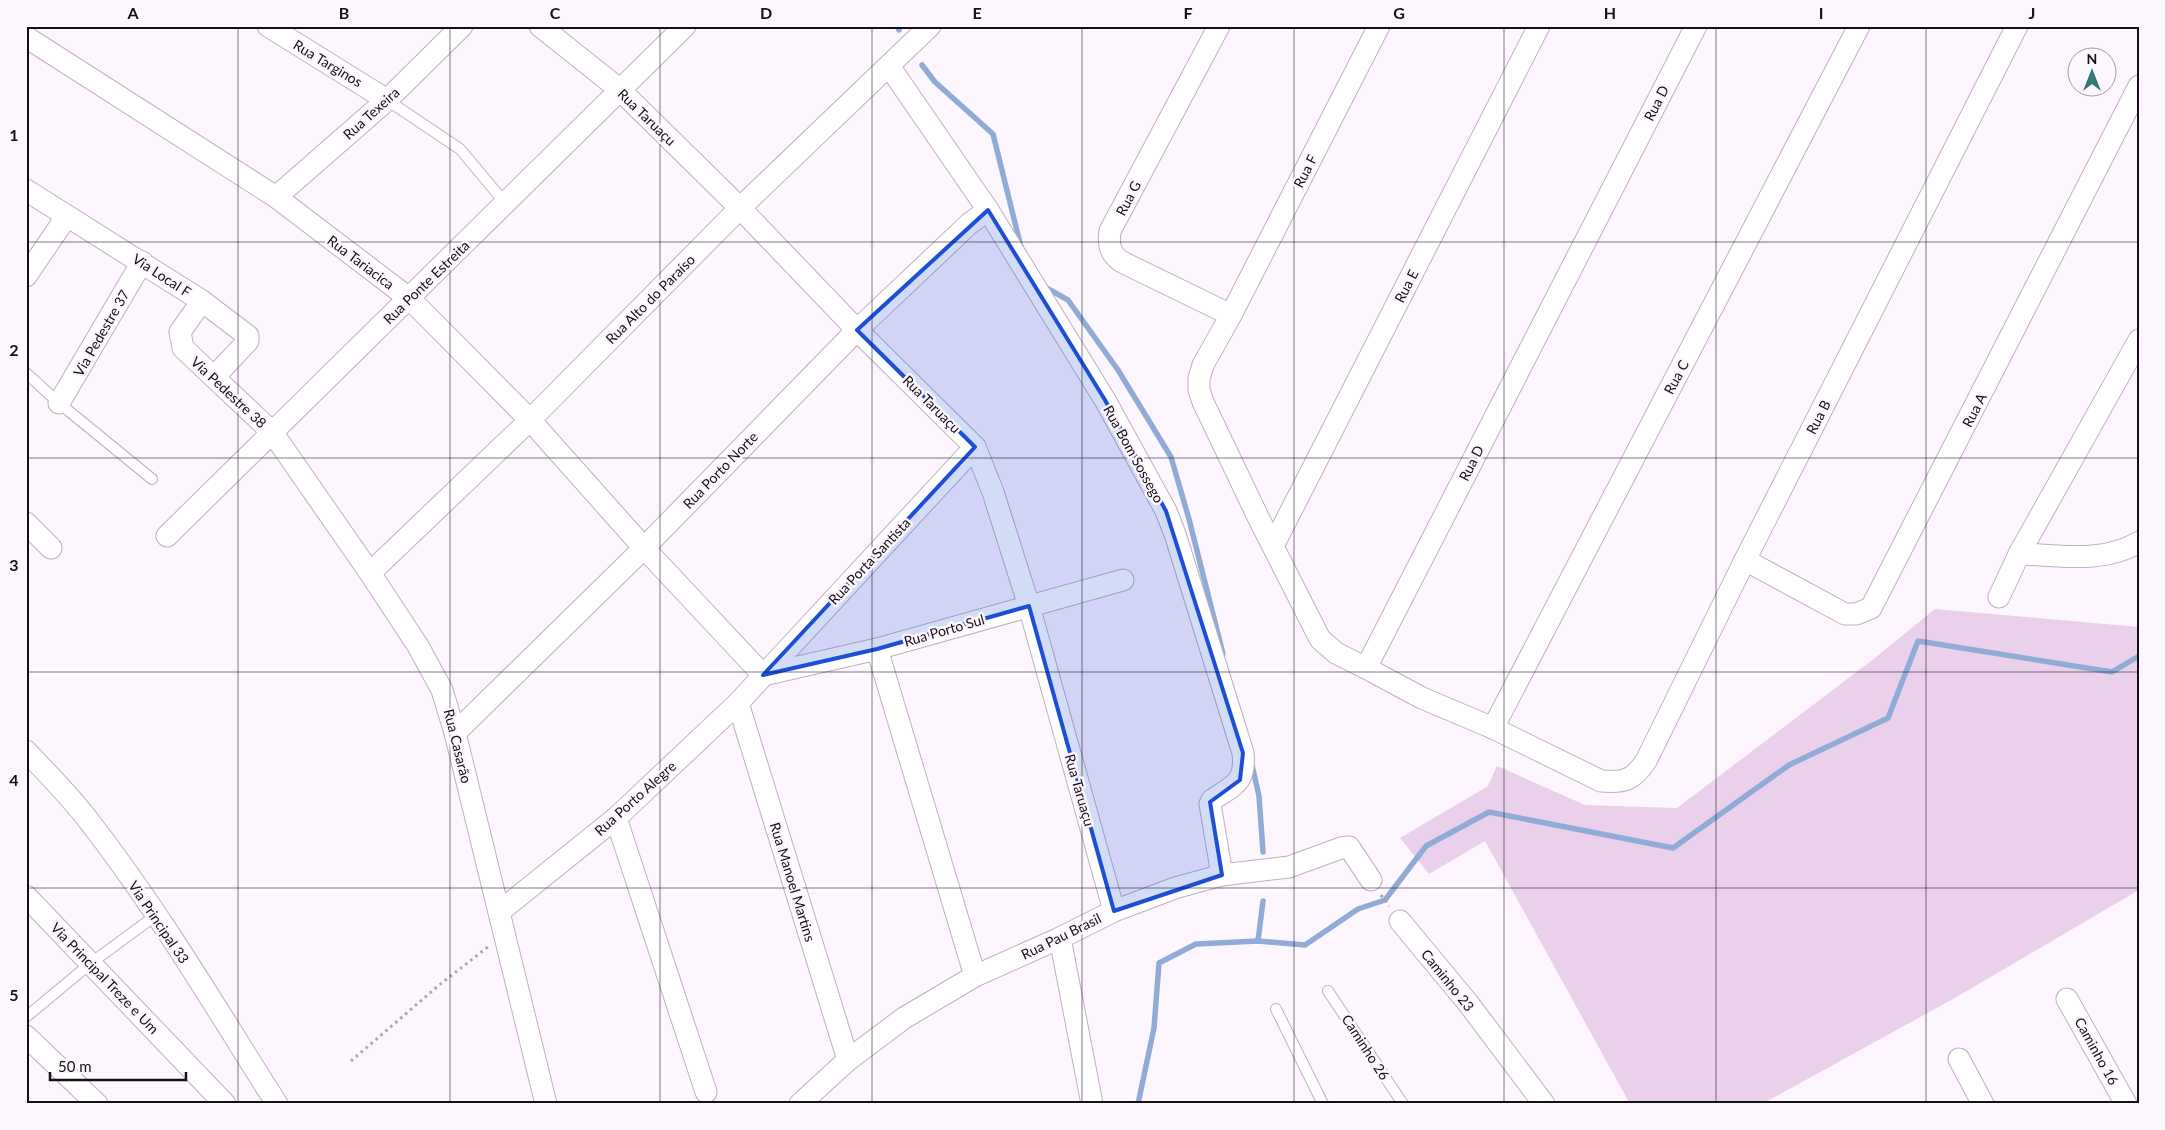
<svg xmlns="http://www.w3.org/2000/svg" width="2165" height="1130" font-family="Lato,sans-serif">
	<rect width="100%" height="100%" fill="#fef6fe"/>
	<path fill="#ead0eb" d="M1935 609 2139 627V890L1953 999 1762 1104H1630L1485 841 1429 874 1400 838 1488 786 1497 766 1585 805 1677 808 1871 661Z"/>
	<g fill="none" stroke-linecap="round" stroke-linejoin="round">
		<g stroke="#90acd6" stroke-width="5.5">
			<path d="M897 26 899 30"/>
			<path d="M922 65 935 82 993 134 1021 247"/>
			<path d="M1043 286 1068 300 1118 370 1171 457 1189 519 1223 654"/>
			<path d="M1252 765 1259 796 1263 852"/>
			<path d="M1258 941 1263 901"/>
			<path d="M1138 1104 1154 1028 1159 963 1196 944 1258 941 1305 945 1358 909 1385 900 1426 846 1489 812 1673 848 1789 765 1888 718 1918 641 2112 672 2139 656"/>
		</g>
		<g stroke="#bdb1be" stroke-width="12">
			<g id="service">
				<path d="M387 100 460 149 506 204"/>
				<path d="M26 373 59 403 152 479"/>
				<path d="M1328 991 1403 1104"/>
				<path d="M1276 1009 1323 1104"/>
				<path d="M26 1017 91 963 155 916"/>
			</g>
		</g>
		<g stroke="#bdb1be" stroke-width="23">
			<g id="minor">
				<path d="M268 26 387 100"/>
				<path d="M540 26 619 89 740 208 857 330 975 447 993 492 1029 606 1114 911"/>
				<path d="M1219 26 1110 231C1108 245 1110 254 1122 262L1231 315"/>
				<path d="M1696 26 1366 668 1422 698 1493 728 1601 781C1625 783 1633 780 1646 761L1745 560 2017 26"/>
				<path d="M26 37 276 197 410 299 530 420 644 548 763 675"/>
				<path d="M889 66 988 210 1105 400 1166 511 1175 534 1243 753C1246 783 1234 785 1212 800L1210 804 1222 875"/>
				<path d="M26 190 202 301 248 336V341L214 377"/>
				<path d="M276 197 387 100 462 26"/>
				<path d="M26 276 67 216"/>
				<path d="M202 301 180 332 183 348 272 432 370 573 418 646 442 690 455 733 546 1104"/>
				<path d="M59 403 142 262"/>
				<path d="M26 523 51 548"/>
				<path d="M167 536 685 26"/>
				<path d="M1273 546 1539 26"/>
				<path d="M2019 554C2059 555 2103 564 2139 542"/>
				<path d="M1745 560 1845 614H1856L1871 608 2139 86"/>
				<path d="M370 573 530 420 740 208 930 26"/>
				<path d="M1999 597 2019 554 2139 340"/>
				<path d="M877 649 975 976"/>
				<path d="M1366 668 1336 653 1320 639 1258 517 1203 402 1199 390V378L1203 365 1231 315 1379 26"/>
				<path d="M763 675 877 649 1123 580"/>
				<path d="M738 703 848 1060"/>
				<path d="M1493 728 1859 26"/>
				<path d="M455 733 644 548 857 330 969 224 988 210"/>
				<path d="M26 751C46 772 67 793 85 816 155 905 216 1008 277 1104"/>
				<path d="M616 818 706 1092"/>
				<path d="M26 896 225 1104"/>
				<path d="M499 912 616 818 738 703 975 447"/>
				<path d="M1400 921 1468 1003 1544 1104"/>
				<path d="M1060 938 1092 1104"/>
				<path d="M2067 999 2126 1104"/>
				<path d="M26 1036 97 1104"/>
				<path d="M1959 1059 1983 1104"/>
				<path d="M800 1104 848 1060 904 1018 975 976 1060 938 1114 911 1175 888 1222 875 1289 867 1341 848 1349 847 1371 880"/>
			</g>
		</g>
		<g stroke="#aba4ab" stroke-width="3" stroke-dasharray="2.5 4" stroke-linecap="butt">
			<path d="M1381 895 1389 906"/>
			<path d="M351 1061 438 986 489 946"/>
		</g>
		<use href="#service" stroke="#fff" stroke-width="10"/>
		<use href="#minor" stroke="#fff" stroke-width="21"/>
	</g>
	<path fill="#1d4ed8" fill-opacity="0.2" stroke="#1d4ed8" stroke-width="4" stroke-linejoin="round" d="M988 210 1105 400 1166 511 1243 753 1240 780 1210 802 1222 875 1114 911 1029 606 877 649 763 675 975 447 857 330Z"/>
	<path fill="none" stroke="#141015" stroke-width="1" stroke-opacity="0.55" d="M238 26V1104M450 26V1104M660 26V1104M872 26V1104M1082 26V1104M1294 26V1104M1504 26V1104M1716 26V1104M1926 26V1104M26 242H2139M26 458H2139M26 672H2139M26 888H2139"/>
	<g text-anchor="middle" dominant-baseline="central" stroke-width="5" stroke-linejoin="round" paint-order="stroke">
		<g font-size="14" fill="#141015" stroke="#fef6fe">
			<text transform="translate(328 63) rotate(31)">Rua Targinos</text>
			<text transform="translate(1656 103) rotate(-63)">Rua D</text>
			<text transform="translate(371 113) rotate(-42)">Rua Texeira</text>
			<text transform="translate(647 117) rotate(44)">Rua Taruaçu</text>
			<text transform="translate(1305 171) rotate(-63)">Rua F</text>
			<text transform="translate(1128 198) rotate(-62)">Rua G</text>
			<text transform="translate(361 262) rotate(37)">Rua Tariacica</text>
			<text transform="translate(162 275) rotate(33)">Via Local F</text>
			<text transform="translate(426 282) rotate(-44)">Rua Ponte Estreita</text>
			<text transform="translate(1406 286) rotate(-63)">Rua E</text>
			<text transform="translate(650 299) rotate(-45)">Rua Alto do Paraíso</text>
			<text transform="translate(101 333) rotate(-60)">Via Pedestre 37</text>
			<text transform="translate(1676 377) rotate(-62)">Rua C</text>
			<text transform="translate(229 392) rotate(43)">Via Pedestre 38</text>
			<text transform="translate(932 404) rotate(45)">Rua Taruaçu</text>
			<text transform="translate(1974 410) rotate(-63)">Rua A</text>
			<text transform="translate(1818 417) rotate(-63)">Rua B</text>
			<text transform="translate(1134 454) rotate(61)">Rua Bom Sossego</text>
			<text transform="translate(1471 463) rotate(-63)">Rua D</text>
			<text transform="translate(720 470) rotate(-46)">Rua Porto Norte</text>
			<text transform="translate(869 561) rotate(-47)">Rua Porta Santista</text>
			<text transform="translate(944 630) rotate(-16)">Rua Porto Sul</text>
			<text transform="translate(458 746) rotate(76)">Rua Casarão</text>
			<text transform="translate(1080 790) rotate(74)">Rua Taruaçu</text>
			<text transform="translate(635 798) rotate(-42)">Rua Porto Alegre</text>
			<text transform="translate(793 882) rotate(73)">Rua Manoel Martins</text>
			<text transform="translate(159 922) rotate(56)">Via Principal 33</text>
			<text transform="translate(1061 936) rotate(-26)">Rua Pau Brasil</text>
			<text transform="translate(105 978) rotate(46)">Via Principal Treze e Um</text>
			<text transform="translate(1448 980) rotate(51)">Caminho 23</text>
			<text transform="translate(1366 1047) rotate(57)">Caminho 26</text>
			<text transform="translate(2097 1051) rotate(61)">Caminho 16</text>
		</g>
	</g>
	<rect width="2165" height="1130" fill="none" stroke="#fef6fe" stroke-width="55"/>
	<g transform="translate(2092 72)"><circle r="24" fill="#fef6fe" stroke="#a09aa1"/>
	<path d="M0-4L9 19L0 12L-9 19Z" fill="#317a76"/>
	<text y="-8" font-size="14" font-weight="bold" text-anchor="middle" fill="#141015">N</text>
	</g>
	<path d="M50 1072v8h136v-8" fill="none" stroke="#141015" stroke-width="2.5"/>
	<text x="58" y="1072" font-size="15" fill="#141015" stroke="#fef6fe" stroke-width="4" paint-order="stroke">50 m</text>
	<rect x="28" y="28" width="2110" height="1074" fill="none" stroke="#141015" stroke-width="2"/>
	<g font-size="16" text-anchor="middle" font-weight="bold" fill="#141015">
		<text x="133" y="19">A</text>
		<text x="344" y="19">B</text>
		<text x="555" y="19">C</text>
		<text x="766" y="19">D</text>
		<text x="977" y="19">E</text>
		<text x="1188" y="19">F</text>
		<text x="1399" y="19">G</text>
		<text x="1610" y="19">H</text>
		<text x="1821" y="19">I</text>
		<text x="2032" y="19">J</text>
		<text x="14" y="141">1</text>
		<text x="14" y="356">2</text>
		<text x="14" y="571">3</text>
		<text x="14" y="786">4</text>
		<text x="14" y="1001">5</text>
	</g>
</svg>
